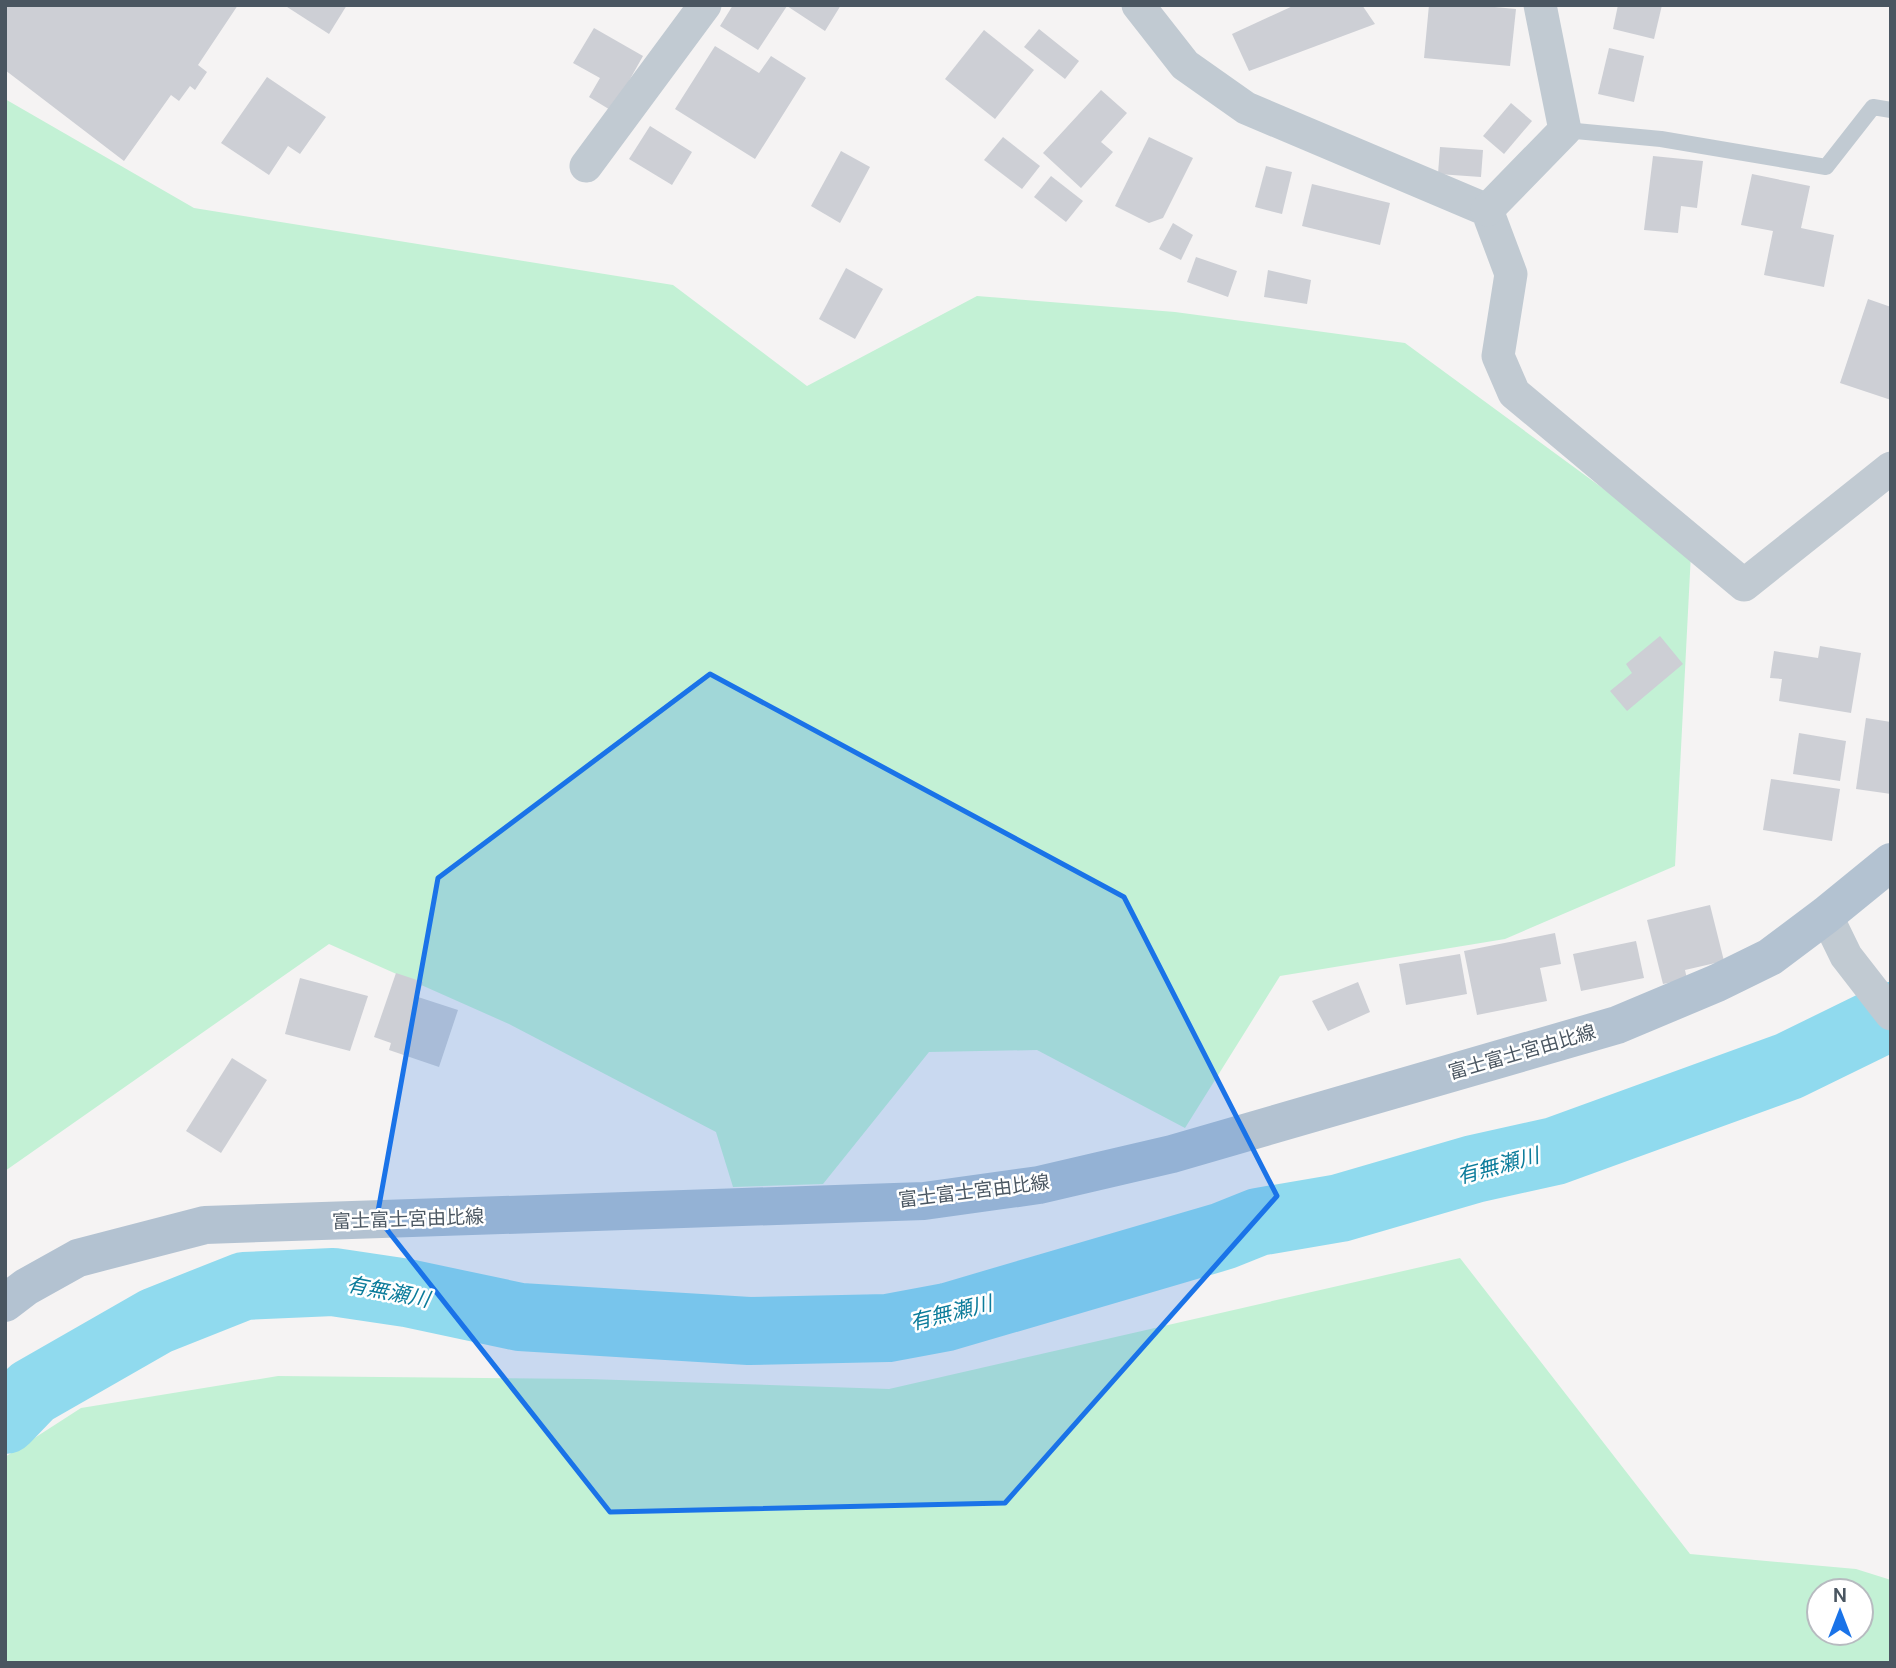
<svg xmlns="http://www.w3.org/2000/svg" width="1896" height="1668" font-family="'DM Sans','Noto Sans JP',sans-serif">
	<rect width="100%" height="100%" fill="#f5f3f3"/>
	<g fill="#c3f1d5" fill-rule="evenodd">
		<path d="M5 99 194 208 673 285 807 386 977 296 1175 312 1405 343 1691 553 1675 866 1505 939 1280 976 1185 1128 1037 1050 929 1052 823 1184 733 1187 716 1132 509 1024 329 944 5 1171Z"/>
		<path d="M1460 1258 1690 1554 1856 1569 1891 1580V1663H5V1457L81 1408 278 1376 588 1379 889 1389ZM1819 1591H1861V1633H1819Z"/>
	</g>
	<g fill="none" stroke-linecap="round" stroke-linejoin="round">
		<path stroke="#90daee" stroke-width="68" d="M5 1420 32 1392 156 1321 244 1286 333 1282 407 1293 520 1317 749 1331 888 1328 947 1317 1223 1236 1258 1222 1340 1208 1474 1169 1555 1151 1789 1066 1891 1016"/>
	</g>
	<g fill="#cdcfd5">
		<path d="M5 5H238L198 65 207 72 195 90 190 86 179 101 171 95 124 161 5 70Z"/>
		<path d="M284 5H347L329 34Z"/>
		<path d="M733 5H841L825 31 787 6 758 50 720 26Z"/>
		<path d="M1295 5H1362L1375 24 1249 71 1232 34Z"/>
		<path d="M1429 5H1473L1516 9 1510 66 1424 58Z"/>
		<path d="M1618 5H1662L1654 39 1613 29Z"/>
		<path d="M594 28 643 56 612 111 589 97 600 78 573 63Z"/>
		<path d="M1039 29 1079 61 1065 79 1024 47Z"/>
		<path d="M984 30 1034 70 995 119 945 79Z"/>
		<path d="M715 46 759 73 771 56 806 78 755 159 675 109Z"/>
		<path d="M1609 48 1644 56 1634 102 1598 94Z"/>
		<path d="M267 77 326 117 300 154 288 146 269 175 221 143Z"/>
		<path d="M1101 90 1127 113 1101 142 1113 152 1081 188 1043 153Z"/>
		<path d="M1511 103 1532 121 1504 154 1483 136Z"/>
		<path d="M650 126 692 152 672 185 629 159Z"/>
		<path d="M1003 137 1040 166 1022 189 984 160Z"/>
		<path d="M1149 137 1193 158 1163 218 1149 223 1115 206Z"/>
		<path d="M1440 147 1483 150 1481 177 1438 174Z"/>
		<path d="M841 151 870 167 840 223 811 206Z"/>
		<path d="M1653 156 1703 161 1697 208 1681 206 1678 233 1644 230Z"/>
		<path d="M1266 166 1292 172 1282 214 1255 207Z"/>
		<path d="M1752 174 1810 186 1801 228 1834 235 1824 287 1764 275 1773 231 1741 225Z"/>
		<path d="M1051 176 1083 201 1066 222 1034 197Z"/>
		<path d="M1312 184 1390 203 1380 245 1302 226Z"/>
		<path d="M1173 223 1193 235 1181 260 1159 249Z"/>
		<path d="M1196 257 1237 271 1228 297 1187 282Z"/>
		<path d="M846 268 883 289 855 339 819 319Z"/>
		<path d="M1268 270 1311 280 1307 304 1264 297Z"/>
		<path d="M1868 299 1891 307V400L1840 383Z"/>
		<path d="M1660 636 1683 664 1627 711 1610 691 1632 673 1626 664Z"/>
		<path d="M1820 646 1861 653 1851 713 1779 701 1782 679 1770 678 1774 651 1818 658Z"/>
		<path d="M1866 718 1891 722V794L1856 789Z"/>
		<path d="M1799 733 1846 741 1840 781 1793 774Z"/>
		<path d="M1771 779 1840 789 1832 841 1763 830Z"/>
		<path d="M1710 905 1724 961 1685 970 1687 979 1663 984 1647 920Z"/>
		<path d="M1555 933 1561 964 1540 968 1547 1001 1477 1015 1464 951Z"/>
		<path d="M1636 941 1644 978 1581 991 1573 954Z"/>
		<path d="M1460 954 1467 994 1406 1005 1399 964Z"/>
		<path d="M396 973 423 982 418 997 458 1010 439 1067 389 1050 391 1043 374 1037Z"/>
		<path d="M300 978 368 996 350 1051 285 1034Z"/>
		<path d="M1358 982 1370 1012 1328 1031 1312 1001Z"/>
		<path d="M232 1058 267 1080 221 1153 186 1131Z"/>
	</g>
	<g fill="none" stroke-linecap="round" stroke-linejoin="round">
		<path stroke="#c1cad2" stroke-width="16" d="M1565 130 1661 139 1826 167 1873 107 1891 110"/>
		<g stroke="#c1cad2" stroke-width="33">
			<path d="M1138 5 1185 65 1246 108 1487 210 1511 274 1498 356 1514 393 1744 585 1891 468"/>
			<path d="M586 166 705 5"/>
			<path d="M1487 210 1565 130 1540 5"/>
			<path d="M1826 915 1846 956 1891 1014"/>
		</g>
		<path stroke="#b3c2d1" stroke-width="38" d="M5 1303 26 1287 78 1258 205 1225 924 1201 1039 1185 1172 1154 1617 1025 1717 983 1770 957 1826 915 1891 862"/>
	</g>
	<path fill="#1a73e8" fill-opacity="0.2" stroke="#1a73e8" stroke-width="5" stroke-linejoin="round" d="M710 674 1124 897 1277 1196 1005 1503 610 1512 377 1217 438 878Z"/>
	<g text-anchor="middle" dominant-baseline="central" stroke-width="5" stroke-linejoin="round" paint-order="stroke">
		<g font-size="19" fill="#4a5661" stroke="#fff">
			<text transform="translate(1522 1052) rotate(-16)">富士富士宮由比線</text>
			<text transform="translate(974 1191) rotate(-7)">富士富士宮由比線</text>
			<text transform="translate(408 1219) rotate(-2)">富士富士宮由比線</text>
		</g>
		<g font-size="21" font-style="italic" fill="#0c7c9b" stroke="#fff">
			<text transform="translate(1498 1166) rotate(-15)">有無瀬川</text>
			<text transform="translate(388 1292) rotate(11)">有無瀬川</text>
			<text transform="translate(951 1313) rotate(-14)">有無瀬川</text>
		</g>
	</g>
	<rect width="1896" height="1668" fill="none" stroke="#4a5661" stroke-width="14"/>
	<g transform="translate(1840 1612)"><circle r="33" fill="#ffffff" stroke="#b7bbc0" stroke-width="2"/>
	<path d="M0-5L12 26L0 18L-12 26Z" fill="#1a73e8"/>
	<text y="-10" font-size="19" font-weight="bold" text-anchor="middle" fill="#4a5661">N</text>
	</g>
</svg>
